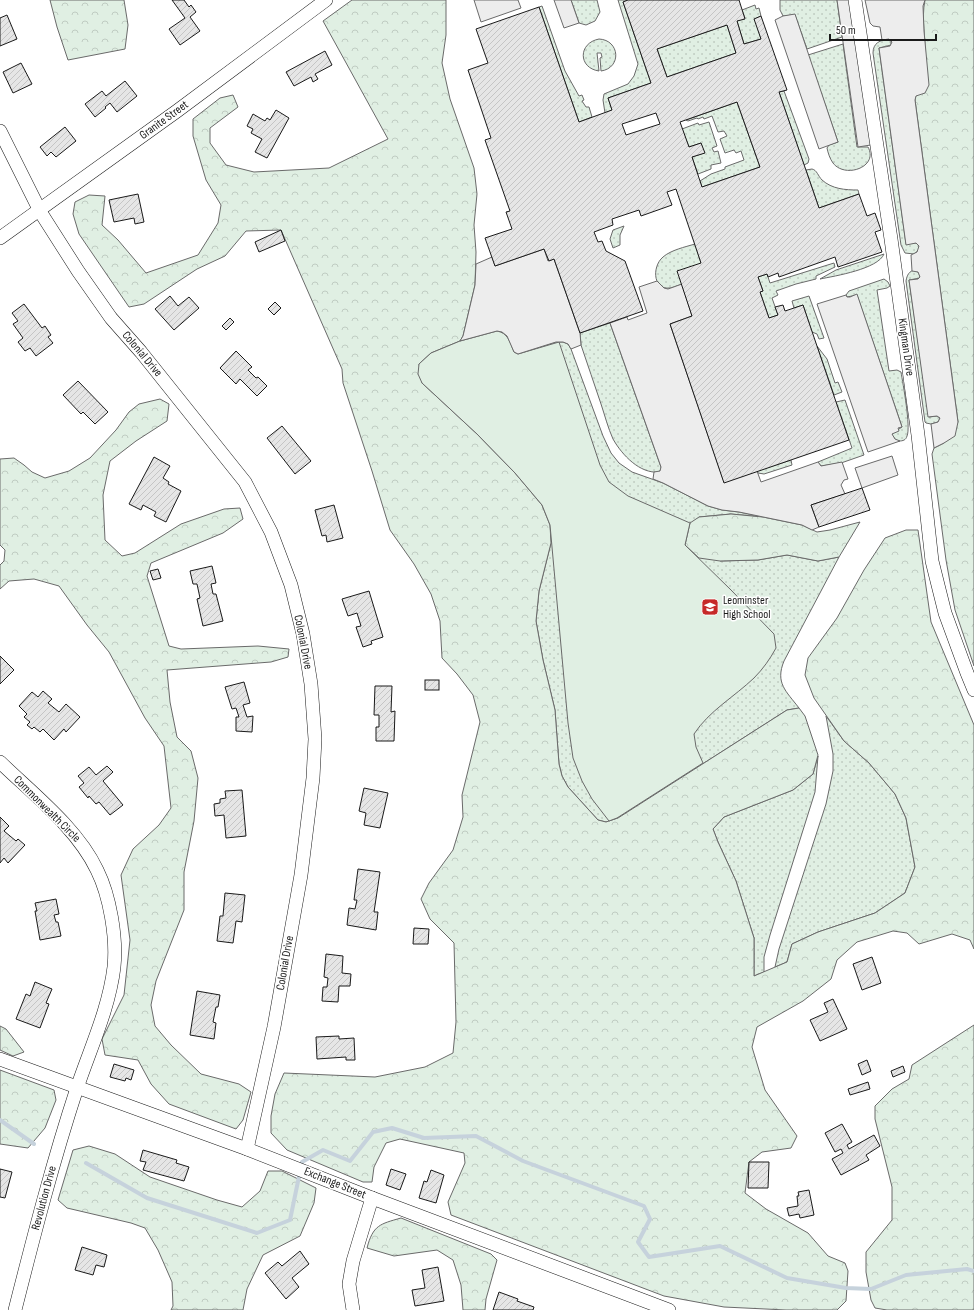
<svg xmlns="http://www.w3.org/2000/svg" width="974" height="1310" font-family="'Sofia Sans Condensed',sans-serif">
	<defs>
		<pattern id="grass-dots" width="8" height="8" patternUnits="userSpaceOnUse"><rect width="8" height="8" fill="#e0efe3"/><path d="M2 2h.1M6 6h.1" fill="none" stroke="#c0ccc2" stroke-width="1.8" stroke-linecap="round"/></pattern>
		<pattern id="forest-crowns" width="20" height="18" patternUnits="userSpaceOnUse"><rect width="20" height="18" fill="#e0efe3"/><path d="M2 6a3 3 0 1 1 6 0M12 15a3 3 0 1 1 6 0" fill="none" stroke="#c0ccc2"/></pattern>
		<pattern id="building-hatch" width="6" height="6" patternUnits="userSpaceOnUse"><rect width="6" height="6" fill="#e6e6e6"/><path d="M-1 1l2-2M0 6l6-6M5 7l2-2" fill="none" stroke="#c5c5c5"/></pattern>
	</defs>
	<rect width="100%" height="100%" fill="#fff"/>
	<g fill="url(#grass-dots)" stroke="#6a6a6a">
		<path d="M571 0H597L600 12 595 21 586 25 579 23Z"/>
		<path d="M618 0H628L623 2 651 83 608 98 612 110 605 113 603 100 604 94 628 84 634 76 638 64Z"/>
		<path d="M780 0H837L842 37 807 49 795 15 783 16 780 10Z"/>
		<path d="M755 5 756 9 759 8 761 16 755 19 761 39 744 44 737 21 745 18 742 10Z"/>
		<path d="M542 6 565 71 579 96 582 95 584 100 582 101 586 107H589L592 117 579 122 539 7Z"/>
		<path d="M727 25 736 53 667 77 657 49Z"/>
		<path d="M599 39C620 40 622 68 601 71L600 58 602 57 601 53H597L599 71C578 68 578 43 599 39Z"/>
		<path d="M889 39 891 41V45L879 48 906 244 916 243 919 246V250L914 254 905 253 901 245 873 53C873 43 880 40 889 39Z"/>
		<path d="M843 44 857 147H868C879 167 845 179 833 163 830 159 828 153 827 148L829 145 838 142 808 55Z"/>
		<path d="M784 91 809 159 808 163 804 165 779 92Z"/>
		<path d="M737 102 760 167 702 187 700 181 711 174 725 169V167L744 160 741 151 736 153 734 150 725 153 720 139 727 136 724 131 718 132 712 116 704 119 703 117 698 119 697 118 688 121 686 120Z"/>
		<path d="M709 122 717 146 712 148 714 152 718 151 721 163 711 165V169L698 174 692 157 704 153 701 143 689 147 682 129 698 123 699 125Z"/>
		<path d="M812 169C817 170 818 176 822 180 832 189 845 190 858 190L859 194 819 208 806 170Z"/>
		<path d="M624 226 620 235V245L613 248 610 239 613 230Z"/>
		<path d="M695 244 701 263C695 270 689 278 682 284 680 285 676 286 674 287 653 294 651 267 663 257 671 250 685 247 695 244Z"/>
		<path d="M884 254C878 269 835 276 820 279L836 270Z"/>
		<path d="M834 263 835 267 816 276V279L796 284 776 291 778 295 772 298 778 315 769 318 760 292 763 291 758 277 767 274 770 283Z"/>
		<path d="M915 270 919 273 920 278 909 280 929 417 937 416 940 418 938 422 931 424 926 423 925 422 906 281C907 275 909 271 915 270Z"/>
		<path d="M884 279 888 282 890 286 887 288 877 290 889 371 897 370 901 372C903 384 911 427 907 436 906 440 903 441 899 441 896 441 894 438 892 435L893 433 902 427 857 295 847 297 846 295 849 291Z"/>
		<path d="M809 296 824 338 819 339 817 334 812 332 803 305 794 308 792 301Z"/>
		<path d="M610 323 661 467V469L659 472C640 474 622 455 613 439 608 428 605 416 601 404 594 384 588 365 581 345L580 333Z"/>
		<path d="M460 341 518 354 556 342H563L568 344 571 349 603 436 611 453 619 463 632 472 663 483 708 506 722 510 739 512 763 517 731 514 699 517 720 561 758 560 787 555 818 561 839 557 784 661C775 683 786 691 799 708L787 710 618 818 606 822 598 820 568 787 562 776 559 764 555 710 543 660 536 621 539 591 551 543Z"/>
		<path d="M817 346 827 359 835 383 838 382 842 392 834 395Z"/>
		<path d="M845 400 864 455 841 463 821 466 818 462 852 448 836 402Z"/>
		<path d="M791 460 792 465 764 474 758 473 757 471Z"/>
		<path d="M826 716 844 741 869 763 895 794 906 818 915 867 905 893 875 913 818 932 792 944 787 962 775 967 779 949 826 804 833 771V754Z"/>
		<path d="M818 756 815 792 770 935 764 957V972L754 976V938L736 881 718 842 713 829 724 817 793 790 813 774Z"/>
	</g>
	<g fill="url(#forest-crowns)" stroke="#6a6a6a">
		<path d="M50 0H124L128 25 125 49 68 60 57 27Z"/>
		<path d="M352 0H446V35L442 63 450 99 474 168 477 194 474 225 476 252 475 285 463 336 460 341 431 353 419 364 422 383 477 434 515 473 542 505 550 525 551 543 539 591 536 621 543 660 555 710 559 764 562 776 568 787 598 820 606 822 618 818 787 710 799 708 805 716 818 755 813 774 793 790 724 817 713 829 718 842 736 881 754 938V976L787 962 792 944 818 932 875 913 905 893 915 867 906 818 895 794 869 763 844 741 814 698 805 675 808 658 837 618 864 570 885 538 906 530H918L931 622 974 725V949L970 940 952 934 919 944 907 933 893 931 857 942 837 960 831 979 803 1001 757 1027 752 1047 765 1090 797 1136 791 1148 762 1152 749 1162 745 1193 766 1209 808 1233 828 1256 845 1263 848 1271 846 1301 837 1310H786L724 1307 664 1296 451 1215 448 1202 465 1163 464 1153 400 1139 386 1143 374 1167 372 1182H363L287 1150 271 1133V1116L275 1094 284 1073 375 1077 425 1067 453 1053 456 1022 454 943 430 919 421 899 429 883 453 850 463 817 462 795 480 722 473 695 457 674 442 658 440 621 431 594 414 564 390 530 372 471 343 383 342 369 281 230 246 231 225 256 197 269 144 304 129 307 79 234 73 214 75 202 89 195 105 196 102 225 118 240 146 273 198 255 218 223 221 205 206 180 193 136V119L220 98 233 95 238 107 210 128V143L226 165 254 172 329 168 388 139 323 21Z"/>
		<path d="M925 0H974V666L955 610 946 560 932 454 934 448 944 443 958 422 915 100C917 86 924 71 925 57 926 38 921 19 925 0Z"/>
		<path d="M160 399 169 404 167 421 136 441 110 461 103 495 105 540 122 556 135 553 181 524 224 509 240 508 243 519 223 533 151 563 147 576 169 646 181 649 258 646 289 649 288 657 271 662 167 670 170 702 177 737 191 751 198 778 194 821 184 872V910L156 981 151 1005 155 1026 171 1045 201 1074 239 1084 251 1092 243 1120 236 1129 169 1104 151 1084 138 1060 105 1055 102 1039 124 995 130 940 121 875 133 849 159 825 171 808 164 746 145 718 109 652 87 625 59 586 34 579 9 581 0 589V565L4 561 5 550 0 545V459L14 458 24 465 32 472 45 478 69 471 90 458 116 430 129 412 139 404Z"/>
		<path d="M731 514 763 517 802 525 817 532 830 530 860 522 839 557 818 561 787 555 758 560 720 561 699 558 685 545 690 523 699 517Z"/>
		<path d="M974 1025V1310H887L875 1308 871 1300 866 1272V1252L892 1220V1187L875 1119V1106L892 1089 909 1079 912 1065Z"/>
		<path d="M0 1026 6 1029 24 1052 13 1056 0 1050Z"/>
		<path d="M0 1070 54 1090 56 1100 45 1128 28 1148 0 1144Z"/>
		<path d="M89 1146 115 1154 150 1177 217 1200 242 1207 260 1191 268 1171H282L316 1188 314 1203 300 1236 263 1255 247 1289 243 1310H171L173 1306 172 1282 158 1250 145 1228 131 1223 67 1208 58 1200 73 1150Z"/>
		<path d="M401 1218 491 1254 497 1260 486 1299 485 1310H463L461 1285 453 1260 437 1250 394 1256 367 1248C373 1225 380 1224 401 1218Z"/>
	</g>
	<path fill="#e0efe3" stroke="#6a6a6a" d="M497 331C508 333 510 342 514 352L518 354 559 342 600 465 609 482 628 496 690 523 685 545 731 590 774 634 776 648C770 659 763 669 754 678 734 697 709 711 694 734L696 747 703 763 617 818 609 821 592 799 582 781 573 758 568 723 550 525 542 505 515 473 477 434 422 383 418 374 419 364 431 353 460 341Z"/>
	<g fill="#ededed" stroke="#6a6a6a">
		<path d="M474 0H518L521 8 481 22Z"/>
		<path d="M554 0H571L579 23 564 28Z"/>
		<path d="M837 0H855L877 144 858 147Z"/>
		<path d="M865 0H925L923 6 924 31 929 85 925 93 916 96 915 100 958 422 955 436 944 443 934 448 931 424 938 422 940 418 937 416 928 417 909 280 918 279 920 277 918 272 912 271 911 255 917 252 919 246 916 243 906 245 879 48 890 46 892 42 889 39 882 40 880 27 873 26 870 23Z"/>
		<path d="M795 14 838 142 819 149 775 20 783 16Z"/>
		<path d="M544 249 548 261 554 259 580 333 581 345 571 349 568 344 563 342H556L518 354 514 352 507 336 502 332 497 331 460 341 463 336 475 285 476 264 492 257 495 266Z"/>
		<path d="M657 281 664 288 668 289 682 284 692 316 670 324 724 482 757 471 761 482 818 462 821 466 842 462 848 479 844 480 841 485 845 494 811 505 819 527 812 530 802 525 739 512 722 510 708 506 663 483 653 479 654 472 660 471 661 467 610 323 627 317 628 320 647 313 639 287Z"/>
		<path d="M857 294 902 427 898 428 899 431 892 434 895 439 900 441 868 452 817 304 846 295 847 297H850Z"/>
		<path d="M892 456 898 475 862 488 855 468Z"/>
	</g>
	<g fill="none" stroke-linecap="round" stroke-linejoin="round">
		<g stroke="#c6d2dc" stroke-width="4">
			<path d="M0 1120 34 1144"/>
			<path d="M86 1163 147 1198 257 1233 290 1220 302 1162 323 1150 350 1161 373 1132 392 1128 424 1138 476 1136 523 1161 644 1206 650 1219 638 1242 649 1257 720 1246 787 1278 846 1288 871 1289 906 1275 967 1269 974 1271"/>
		</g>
	</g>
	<g fill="url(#building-hatch)" stroke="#1a1a1a" fill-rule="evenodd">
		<path d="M172 0H184L189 7 191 5 196 12 190 17 200 31 180 45 169 29 185 18Z"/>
		<path d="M628 0H739L745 19 737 21 744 44 761 39 754 19 761 16 787 90 779 92 819 208 859 194 867 216 875 213 881 230 875 232 882 252 838 267 835 257 779 277 778 273 768 277 767 274 758 277 763 291 760 292 769 318 778 315 775 307 783 305 785 311 803 305 849 440 724 483 670 324 692 316 677 271 701 263 676 189 667 192 672 205 641 216 639 210 612 219 613 225 594 232 598 242 602 241 606 251 625 261 643 311 580 333 554 259 549 261 544 249 495 266 485 238 512 229 506 212 510 211 485 140 491 138 468 70 488 63 476 29 539 7 579 122 612 110 608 98 651 83 623 2ZM727 25 736 53 667 77 657 49ZM737 102 760 167 702 187 692 157 705 153 701 143 689 147 680 122ZM656 113 660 124 626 135 622 124Z"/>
		<path d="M7 15 17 39 0 46V18Z"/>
		<path d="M325 51 332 65 315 74 318 79 313 82 311 77 294 86 286 72Z"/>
		<path d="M21 63 32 84 13 93 3 72Z"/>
		<path d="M125 81 137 96 117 112 110 103 105 107 106 108 95 117 85 104 102 91 106 96Z"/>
		<path d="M276 110 289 118 267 158 255 152 262 139 251 133 253 129 247 126 253 114 265 121 267 118 270 120Z"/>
		<path d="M65 127 76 141 56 157 51 152 47 156 40 147Z"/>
		<path d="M138 194 144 222 135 224 134 218 114 222 109 200Z"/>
		<path d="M281 230 285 241 259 252 255 242Z"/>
		<path d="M170 296 178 306 189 297 199 308 174 330 155 309Z"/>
		<path d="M275 302 281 308 274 315 268 309Z"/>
		<path d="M24 304 42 328 45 326 51 335 48 337 53 343 36 356 30 348 25 351 18 342 23 338 13 324 18 321 12 313Z"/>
		<path d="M230 318 234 322 226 330 222 326Z"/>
		<path d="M236 351 252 367 248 370 256 378 258 377 267 386 257 396 240 379 236 384 220 368Z"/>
		<path d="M78 381 108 412 95 424 83 412 81 414 63 395Z"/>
		<path d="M282 426 311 461 295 474 267 438Z"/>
		<path d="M154 457 170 466 163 478 169 482 168 484 181 491 166 522 154 516 156 512 143 505 141 510 129 504Z"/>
		<path d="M862 488 870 510 819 527 811 505Z"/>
		<path d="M334 505 343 538 327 542 326 535 322 536 315 510Z"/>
		<path d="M212 566 216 583 211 584 213 594H216L223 621 203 626 197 599 200 598 197 584H193L190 571Z"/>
		<path d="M158 569 161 578 153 580 150 571Z"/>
		<path d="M369 591 383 637 371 641 372 644 363 647 356 627 361 626 357 613 348 616 342 599Z"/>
		<path d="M0 656 14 670 0 684Z"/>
		<rect x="425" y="680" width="14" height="10"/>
		<path d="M244 682 250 703 243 705 247 717 253 716 252 732 236 731V717H239L236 708 232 709 225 687Z"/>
		<path d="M375 686H392L391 712 395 711 394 741H376V727H379V715H374Z"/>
		<path d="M43 691 52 699 48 703 59 712 66 704 80 717 66 732 64 729 54 740 43 729 40 732 34 727 32 729 27 725 30 722 24 717 27 714 19 706 32 692 38 697Z"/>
		<path d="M107 766 113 772 103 781 123 805 110 815 99 802 96 804 89 796 88 798 79 787 84 783 78 776 89 767 96 775Z"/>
		<path d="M364 788 388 793 380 828 364 825 366 813 359 811Z"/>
		<path d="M242 790 246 836 226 838 224 815 215 816 214 804 220 803V799L226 798 225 791Z"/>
		<path d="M0 817 9 826 4 831 16 841 18 839 25 845 8 863 4 858 0 863Z"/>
		<path d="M358 869 380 872 374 912H378L376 930 347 925 349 908 355 909 357 900H354Z"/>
		<path d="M225 893 245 895 242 922 236 921 233 943 217 941 220 916H223Z"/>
		<path d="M56 899 59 914 54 915 56 922H58L61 936 40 940 35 911H37L35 903Z"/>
		<path d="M414 928 429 929 428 944H413Z"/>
		<path d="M326 954 343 956 342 973 351 974 350 986H339L338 1002 322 1001 323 987H327L328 978 324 977Z"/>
		<path d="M872 957 881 983 862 990 853 964Z"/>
		<path d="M35 982 52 989 46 1003 49 1004 40 1028 16 1019 26 994 30 996Z"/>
		<path d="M197 991 220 995 218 1007H216L213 1022 216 1023 214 1039 190 1035Z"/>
		<path d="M833 999 847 1029 820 1041 810 1020 828 1012 824 1003Z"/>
		<path d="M339 1036V1039L354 1038 355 1060H346V1057L317 1059 316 1037Z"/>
		<path d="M867 1060 871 1071 862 1075 858 1064Z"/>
		<path d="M114 1064 134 1070 131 1080 126 1078 125 1081 110 1077Z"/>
		<path d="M903 1066 905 1072 893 1077 891 1071Z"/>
		<path d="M868 1082 870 1089 850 1095 848 1089Z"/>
		<path d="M842 1124 852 1142 847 1145 849 1149 874 1135 880 1146 866 1155 869 1160 841 1175 832 1159 843 1153 841 1149 835 1152 825 1133Z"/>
		<path d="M143 1150 177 1160 176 1163 189 1167 184 1181 143 1170 146 1162 140 1161Z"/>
		<path d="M749 1162H769L768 1188H748Z"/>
		<path d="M0 1169 12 1172 5 1198 0 1197Z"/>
		<path d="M391 1169 406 1174 400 1190 386 1185Z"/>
		<path d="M431 1170 444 1175 436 1203 419 1198 424 1181 427 1182Z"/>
		<path d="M809 1190 814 1215 800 1218 799 1214 789 1216 787 1208 798 1206 797 1196H799L798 1192Z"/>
		<path d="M82 1247 107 1255 104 1267 96 1265 93 1275 75 1270Z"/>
		<path d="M300 1251 309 1264 292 1278 299 1287 286 1299 265 1273 278 1262 282 1266Z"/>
		<path d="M438 1267 444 1301 415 1306 412 1290 425 1288 422 1270Z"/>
		<path d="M499 1292 518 1299 517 1301 534 1307 533 1310H493Z"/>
	</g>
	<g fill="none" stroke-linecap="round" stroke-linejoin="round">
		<g stroke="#1a1a1a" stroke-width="14">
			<g id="minor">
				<path d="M855 0 891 239 918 435 932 561 945 613 967 673 974 690"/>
				<path d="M0 131 41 213 78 271 111 318 141 352 245 482 271 532 291 585 303 634 311 684 315 739 313 778 301 875 274 1027 247 1149"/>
				<path d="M0 238 177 111 326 0"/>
				<path d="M0 762C33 794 77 828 97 870 110 896 117 938 114 967 109 1009 90 1049 77 1088 53 1161 34 1235 15 1310"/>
				<path d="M0 1059 247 1149 372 1198 669 1310"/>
				<path d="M353 1310 349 1284 353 1261 372 1198"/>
			</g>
		</g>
		<use href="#minor" stroke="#fff" stroke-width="13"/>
	</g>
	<defs>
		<g id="school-square" transform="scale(0.9)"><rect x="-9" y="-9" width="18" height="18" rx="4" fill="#c62828" stroke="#fff"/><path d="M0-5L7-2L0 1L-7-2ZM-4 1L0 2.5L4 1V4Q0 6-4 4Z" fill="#fff"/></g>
	</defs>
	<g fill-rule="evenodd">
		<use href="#school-square" x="710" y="607"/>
	</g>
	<g text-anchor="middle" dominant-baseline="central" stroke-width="3" stroke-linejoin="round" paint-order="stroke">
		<g font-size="12" fill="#1a1a1a" stroke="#fff">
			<text transform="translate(164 120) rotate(-36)">Granite Street</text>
			<text transform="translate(906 347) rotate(82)">Kingman Drive</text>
			<text transform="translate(142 354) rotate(50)">Colonial Drive</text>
			<text transform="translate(303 642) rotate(79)">Colonial Drive</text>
			<text transform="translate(47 809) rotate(45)">Commonwealth Circle</text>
			<text transform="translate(285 963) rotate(-80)">Colonial Drive</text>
			<text transform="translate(335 1183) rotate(22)">Exchange Street</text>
			<text transform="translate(44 1198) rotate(-75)">Revolution Drive</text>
		</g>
		<g font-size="12" fill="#1a1a1a" stroke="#fff" text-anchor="start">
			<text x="723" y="600">Leominster<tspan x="723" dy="14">High School</tspan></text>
		</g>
	</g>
	<path d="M830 34v6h106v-6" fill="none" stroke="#1a1a1a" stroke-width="2"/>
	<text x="836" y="34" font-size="12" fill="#1a1a1a" stroke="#ffffff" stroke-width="3" paint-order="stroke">50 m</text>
</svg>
